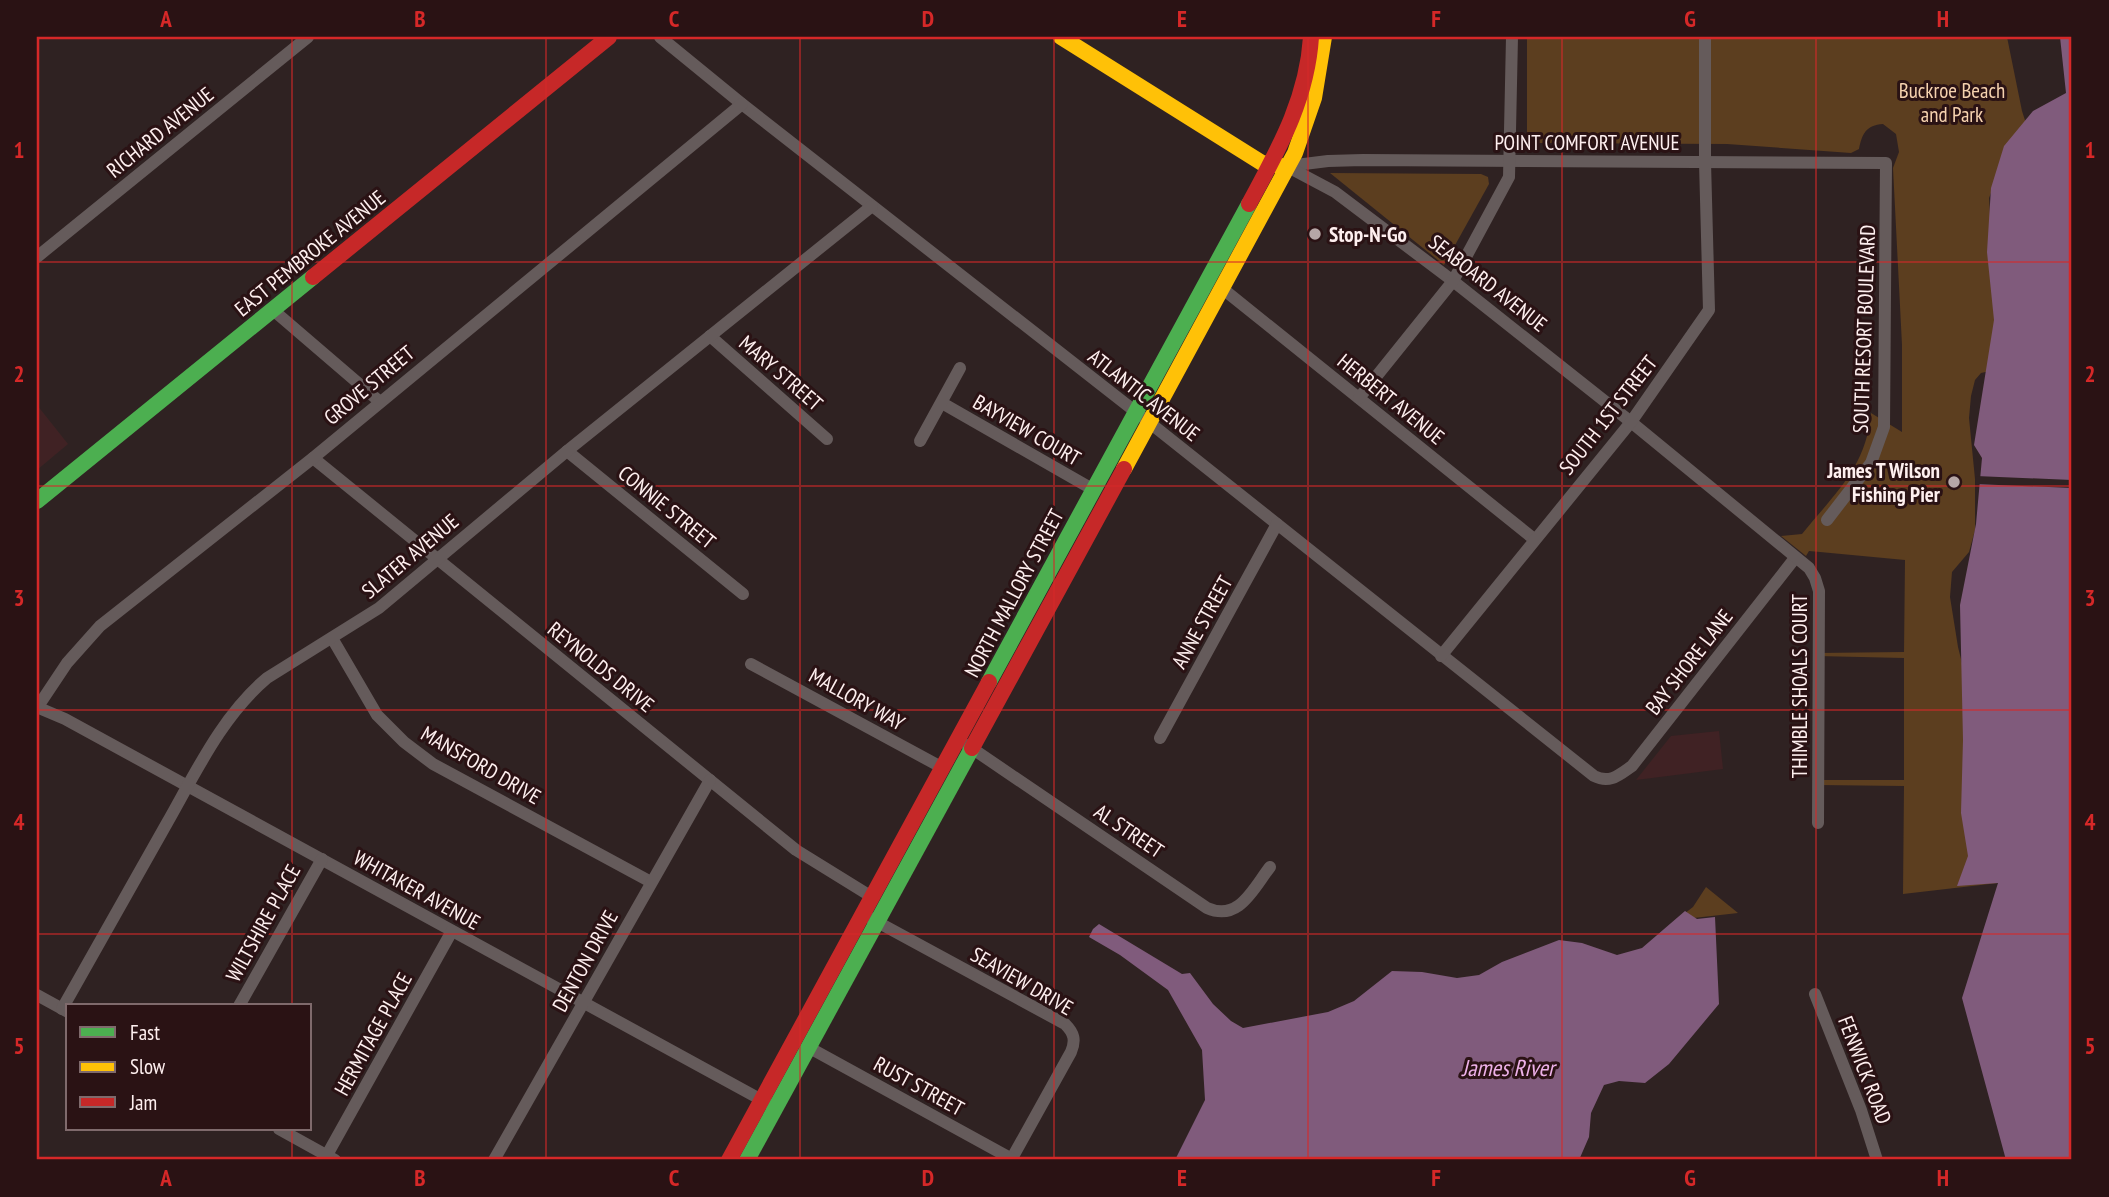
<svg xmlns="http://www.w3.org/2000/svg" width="2109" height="1197" font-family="'PT Sans Narrow',sans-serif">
	<rect width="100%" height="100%" fill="#2f2222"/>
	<g fill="#402224">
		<path d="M37 405 68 444 37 470Z"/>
		<path d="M1719 731 1723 769 1636 780 1671 736Z"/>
	</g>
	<g fill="#5c3e1f">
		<path d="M1527 37H2007L2022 111 2033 145 1996 180 1989 198 1999 369 1981 373 1975 380 1971 396 1969 418 1975 479V530L1969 552 1952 572 1950 597 1958 647 1970 695 1998 883 1903 894 1904 786 1818 785V780H1904V658L1817 656V653L1904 652 1905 560 1820 552 1809 551 1806 556 1781 536 1802 534C1835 493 1866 468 1871 413L1902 432V345L1893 168 1899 152 1896 134 1883 124C1866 125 1862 134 1859 149L1851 153 1727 144 1527 143Z"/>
		<path d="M1330 173 1481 174 1488 177 1489 184 1444 265Z"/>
		<path d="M1706 887 1738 913 1676 920 1693 907Z"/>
	</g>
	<g fill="#805b7c">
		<path d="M2060 37H2072V1160H2006L1962 998 1998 883 1957 886 1968 856 1961 813 1963 740 1960 605 1976 524 1982 458 1974 445 1994 320 1987 252 1991 188 2004 146 2033 111 2066 93Z"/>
		<path d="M1685 911 1697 919 1715 917 1719 1004 1669 1064 1645 1083 1619 1081 1604 1085 1591 1113 1589 1137 1579 1160H1175L1205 1100 1202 1050 1168 990 1120 955 1089 937 1093 929 1099 924 1182 974 1190 973 1213 1004 1231 1021 1243 1028 1328 1012 1354 1001 1392 971 1422 972 1457 978 1479 975 1502 962 1559 940 1582 943 1617 955 1642 948Z"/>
	</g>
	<path fill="#2f2222" d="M1976 476 2072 480V488L1975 484Z"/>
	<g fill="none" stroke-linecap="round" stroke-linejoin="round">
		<g stroke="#655b5b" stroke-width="12">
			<path d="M660 37 742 104 1150 423 1594 776C1610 784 1619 775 1632 766L1795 558"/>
			<path d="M1288 166 1328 161 1363 160 1886 163 1884 427 1871 463 1827 520"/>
			<path d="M1288 167 1335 192 1453 281 1631 422 1809 568 1815 578 1819 591 1818 823"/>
			<path d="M37 257 308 37"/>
			<path d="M1223 289 1534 539"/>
			<path d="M273 310 379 401"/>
			<path d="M710 336 827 439"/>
			<path d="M1359 398 1453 281 1509 177 1512 37"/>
			<path d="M942 403 1094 490"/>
			<path d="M920 441 960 368"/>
			<path d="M567 451 743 594"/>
			<path d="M313 458 796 850 872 897"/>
			<path d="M332 638 377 715 404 742 433 764 651 882"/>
			<path d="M1441 656 1631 422 1709 310 1705 162V37"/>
			<path d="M751 664 943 768"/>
			<path d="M37 708 67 663 100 626 313 458 742 104"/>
			<path d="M39 708 65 719 769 1104"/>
			<path d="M1160 738 1277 524"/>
			<path d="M967 745 1207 908C1239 922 1253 889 1270 867"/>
			<path d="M870 918 1065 1024C1074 1033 1076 1040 1071 1052L1011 1160"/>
			<path d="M1815 994 1861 1110 1877 1160"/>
			<path d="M37 995 68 1012"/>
			<path d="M239 1006 322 859"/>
			<path d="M62 1009C97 947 132 885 167 823 196 772 222 716 267 678L379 608 567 451 872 206"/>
			<path d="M808 1047 1012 1159"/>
			<path d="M279 1129 335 1160"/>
			<path d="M327 1155 452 931"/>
			<path d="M494 1160 710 780"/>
		</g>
		<g stroke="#4caf50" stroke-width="16">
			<path d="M37 501 313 277"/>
			<path d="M989 682 1249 204"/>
			<path d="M747 1160 972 748"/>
		</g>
		<g stroke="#ffc107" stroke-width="16">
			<path d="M1061 37 1262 163 1281 166"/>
			<path d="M1124 469 1295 153 1314 98 1324 37"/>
		</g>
		<g stroke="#c62828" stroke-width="16">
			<path d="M1249 204C1278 150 1307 100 1311 37"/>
			<path d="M313 277 609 37"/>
			<path d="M972 748 1124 469"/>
			<path d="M729 1160 989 682"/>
		</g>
	</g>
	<path fill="none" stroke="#d62828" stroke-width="2" stroke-opacity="0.55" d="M292 37V1006M546 37V1160M800 37V1160M1054 37V1160M1308 37V1160M1562 37V1160M1816 37V1160M37 262H2072M37 486H2072M37 710H2072M37 934H2072M292 1129V1160"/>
	<g fill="#b6a7a7" stroke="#2a1214" stroke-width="2.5">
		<circle cx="1315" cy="234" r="7"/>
		<circle cx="1954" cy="482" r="7"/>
	</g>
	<g text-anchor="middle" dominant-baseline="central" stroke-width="6" stroke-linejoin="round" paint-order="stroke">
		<g font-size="21" fill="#f6d2af" stroke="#2a1214">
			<text x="1952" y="90">Buckroe Beach<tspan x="1952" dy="24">and Park</tspan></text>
		</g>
		<g font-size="21" fill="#feefef" stroke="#2a1214">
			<text transform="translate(160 132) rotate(-39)">RICHARD AVENUE</text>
			<text x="1587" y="142">POINT COMFORT AVENUE</text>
			<text transform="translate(310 253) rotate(-39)">EAST PEMBROKE AVENUE</text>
			<text transform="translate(1488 283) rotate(38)">SEABOARD AVENUE</text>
			<text transform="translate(1864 329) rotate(-88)">SOUTH RESORT BOULEVARD</text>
			<text transform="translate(781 373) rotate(41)">MARY STREET</text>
			<text transform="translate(369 385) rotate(-40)">GROVE STREET</text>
			<text transform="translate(1144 395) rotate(38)">ATLANTIC AVENUE</text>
			<text transform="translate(1391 399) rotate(39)">HERBERT AVENUE</text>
			<text transform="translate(1608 415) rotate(-52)">SOUTH 1ST STREET</text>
			<text transform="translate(1027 430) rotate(30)">BAYVIEW COURT</text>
			<text transform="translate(667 507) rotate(39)">CONNIE STREET</text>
			<text transform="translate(410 556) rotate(-40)">SLATER AVENUE</text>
			<text transform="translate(1014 593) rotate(-62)">NORTH MALLORY STREET</text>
			<text transform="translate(1202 622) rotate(-61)">ANNE STREET</text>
			<text transform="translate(1689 662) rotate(-52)">BAY SHORE LANE</text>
			<text transform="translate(601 667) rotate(39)">REYNOLDS DRIVE</text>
			<text transform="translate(1799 686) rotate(-90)">THIMBLE SHOALS COURT</text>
			<text transform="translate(857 699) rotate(29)">MALLORY WAY</text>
			<text transform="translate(481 765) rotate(30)">MANSFORD DRIVE</text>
			<text transform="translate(1129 831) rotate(34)">AL STREET</text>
			<text transform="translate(417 890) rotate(29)">WHITAKER AVENUE</text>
			<text transform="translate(263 923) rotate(-61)">WILTSHIRE PLACE</text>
			<text transform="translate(585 961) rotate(-61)">DENTON DRIVE</text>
			<text transform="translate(1022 981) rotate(30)">SEAVIEW DRIVE</text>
			<text transform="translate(373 1034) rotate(-61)">HERMITAGE PLACE</text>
			<text transform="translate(1865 1070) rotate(69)">FENWICK ROAD</text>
			<text transform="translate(919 1086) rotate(29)">RUST STREET</text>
		</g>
		<g font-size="21" font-weight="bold" fill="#feefef" stroke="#2a1214" text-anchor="start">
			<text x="1329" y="234">Stop-N-Go</text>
			<text x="1940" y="470" text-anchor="end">James T Wilson<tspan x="1940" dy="24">Fishing Pier</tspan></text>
		</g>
		<g font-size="23" font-style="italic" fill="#eeb1e9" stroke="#2a1214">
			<text x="1508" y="1067">James River</text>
		</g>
	</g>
	<rect width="2109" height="1197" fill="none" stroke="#2a1214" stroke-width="77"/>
	<rect x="66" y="1004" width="245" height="126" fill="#2a1214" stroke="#7f6a6c" stroke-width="2"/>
	<rect x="80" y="1027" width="35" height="10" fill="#4caf50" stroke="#7f6a6c" stroke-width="2"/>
	<text x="130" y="1040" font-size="21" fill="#feefef">Fast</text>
	<rect x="80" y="1062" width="35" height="10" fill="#ffc107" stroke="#7f6a6c" stroke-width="2"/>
	<text x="130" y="1074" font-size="21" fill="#feefef">Slow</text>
	<rect x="80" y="1097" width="35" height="10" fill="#c62828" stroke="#7f6a6c" stroke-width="2"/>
	<text x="130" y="1110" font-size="21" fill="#feefef">Jam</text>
	<rect x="38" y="38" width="2032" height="1120" fill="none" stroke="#d62828" stroke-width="2.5"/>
	<g font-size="23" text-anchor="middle" font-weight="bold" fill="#d62828">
		<text x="166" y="27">A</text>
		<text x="420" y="27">B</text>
		<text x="674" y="27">C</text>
		<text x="928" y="27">D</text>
		<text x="1182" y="27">E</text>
		<text x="1436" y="27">F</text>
		<text x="1690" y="27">G</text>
		<text x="1943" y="27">H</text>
		<text x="19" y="158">1</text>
		<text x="2090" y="158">1</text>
		<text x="19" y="382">2</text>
		<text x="2090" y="382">2</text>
		<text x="19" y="606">3</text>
		<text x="2090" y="606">3</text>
		<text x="19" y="830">4</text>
		<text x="2090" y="830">4</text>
		<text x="19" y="1054">5</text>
		<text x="2090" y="1054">5</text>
		<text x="166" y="1186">A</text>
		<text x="420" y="1186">B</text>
		<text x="674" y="1186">C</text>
		<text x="928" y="1186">D</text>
		<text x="1182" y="1186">E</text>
		<text x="1436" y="1186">F</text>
		<text x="1690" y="1186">G</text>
		<text x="1943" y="1186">H</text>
	</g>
</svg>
